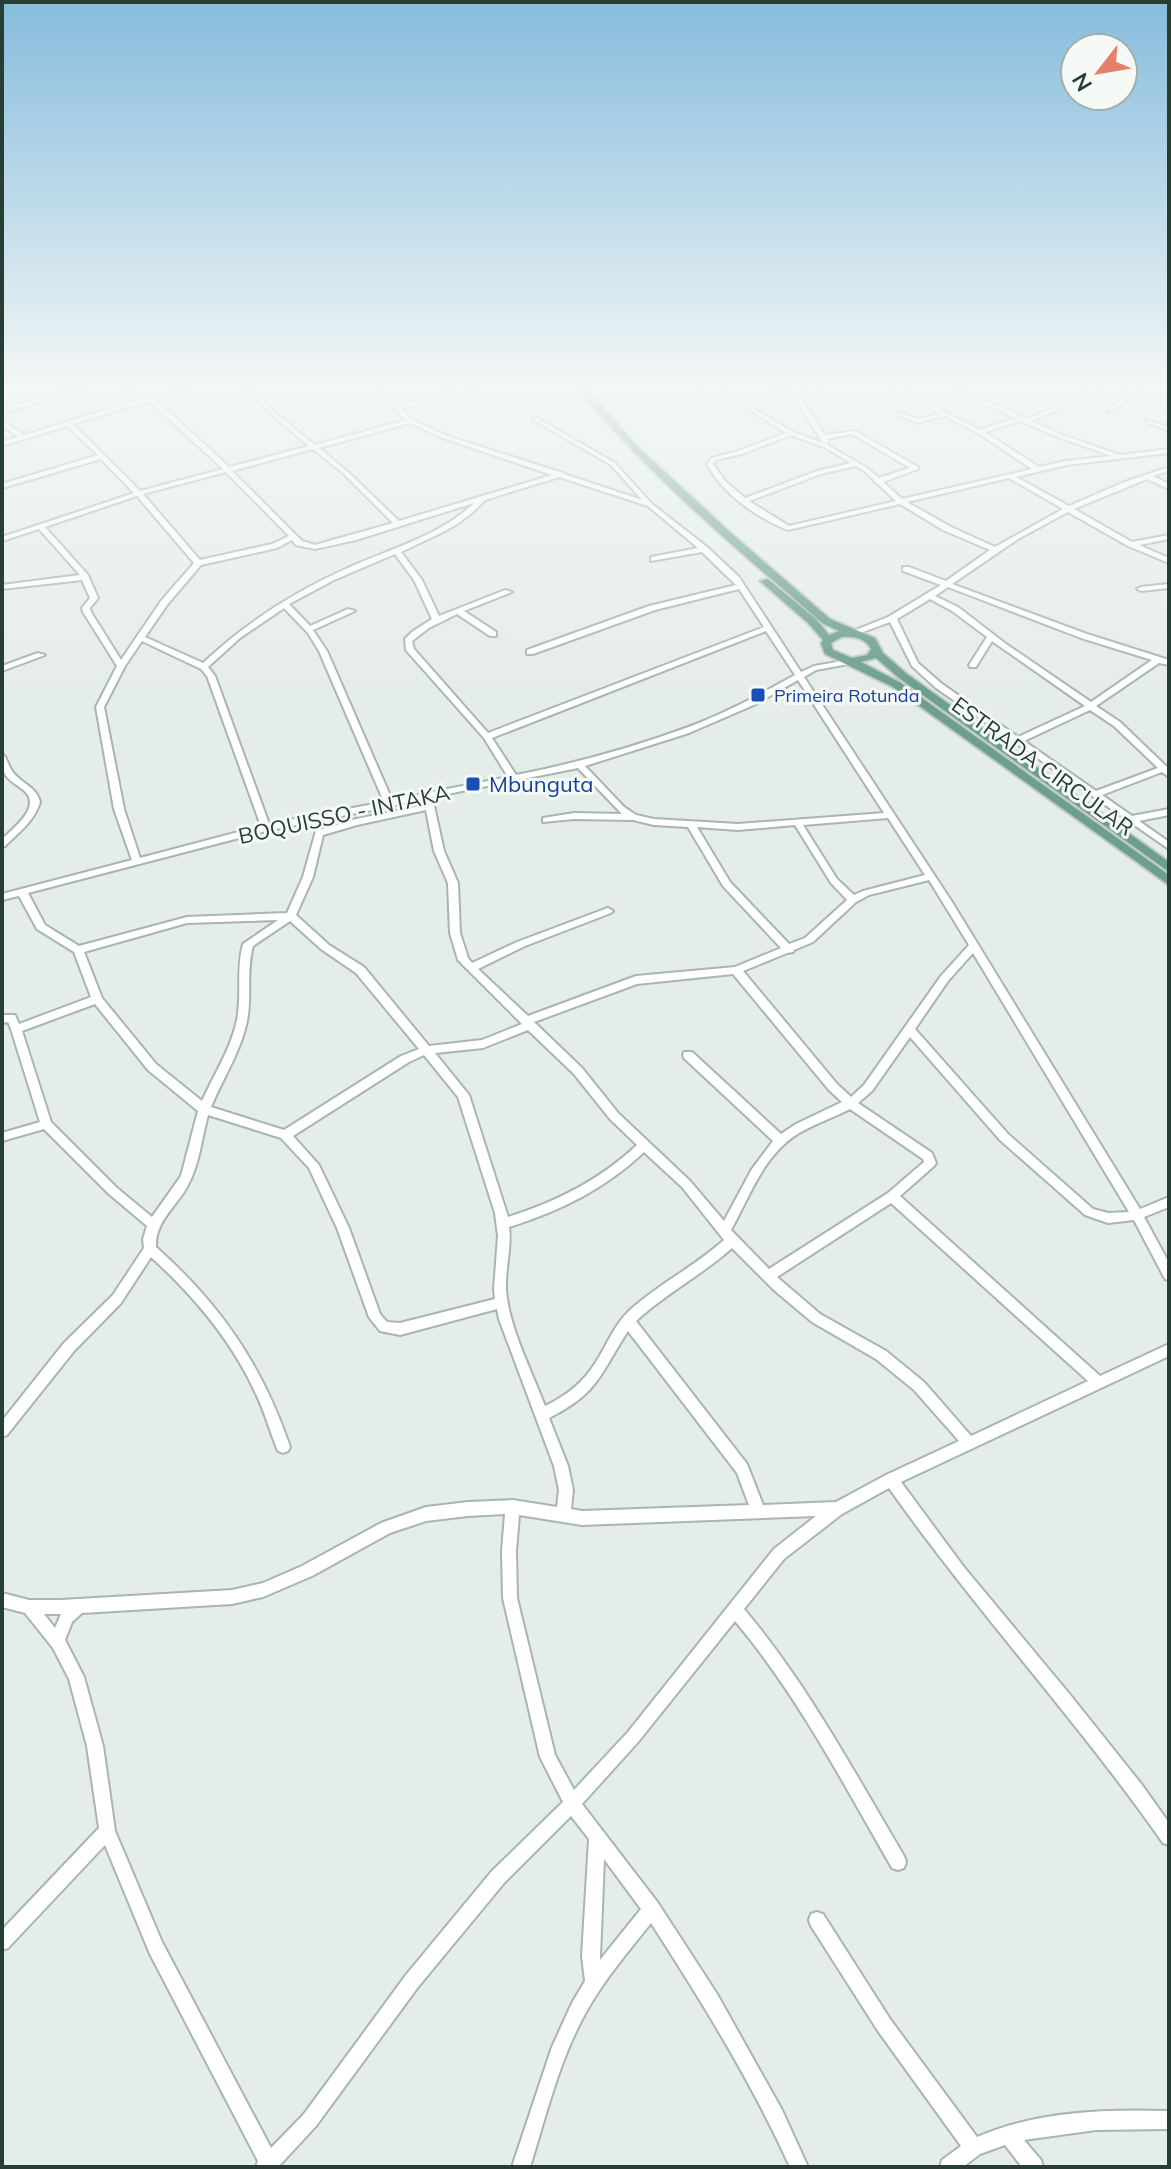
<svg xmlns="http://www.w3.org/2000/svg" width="1171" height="2169" font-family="Mulish,sans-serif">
	<rect width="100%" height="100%" fill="#e5ede9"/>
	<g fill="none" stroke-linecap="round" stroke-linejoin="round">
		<g stroke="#a8b5b0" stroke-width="4">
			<g id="minor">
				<path d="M89 384H98L2 413V409Z"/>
				<path d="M113 384C126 384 136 398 150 397 167 396 183 384 201 384L155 399 229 467 309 446 274 417 240 384H246L278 415 315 445 406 420 366 384H373L398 406 478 384H488L401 409 413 420 447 436 563 473 564 474 642 500 611 465 532 419 537 418 615 463 652 504 707 547 739 577 801 672 814 666 854 659V663L816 670 804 677 952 902 1140 1209 1169 1197V1207L1144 1217 1169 1263V1280L1165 1279 1134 1220 1108 1223 1085 1215 1000 1140 910 1037 872 1091 858 1103 932 1153 936 1163 934 1166 900 1196 1100 1376 1169 1344V1356L901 1482 963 1566 1071 1696 1142 1785 1169 1823V1845L1163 1843C1077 1720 975 1610 889 1488L842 1514 784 1559 744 1609C808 1685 854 1772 904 1856L906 1862 904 1868 898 1870 892 1868C843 1783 798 1696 735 1621L638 1742 582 1804 658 1903 717 1994 782 2110 808 2167H790C751 2081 702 2002 651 1923 628 1952 603 1981 585 2014 559 2061 546 2116 530 2167H512L552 2047 572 2003 585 1981 582 1956 589 1839 571 1816 504 1883 418 1987 316 2126 278 2167H256L258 2161 150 1954 105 1845 8 1948 2 1950V1930L99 1828 87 1746 69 1679 53 1648 25 1613 2 1607V1593L29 1600H61L232 1590 263 1583 302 1566 381 1523 426 1507 468 1502 513 1500 557 1507 559 1490 554 1466 499 1319 497 1309 400 1335 380 1331 369 1317 337 1228 309 1168 281 1138 208 1115C201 1141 199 1169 184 1192 172 1210 155 1224 156 1247 221 1305 262 1365 290 1447L288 1451 283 1453 278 1451C270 1432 265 1412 256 1394 232 1341 194 1296 151 1257L121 1303 74 1351 7 1435 2 1437V1421L64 1343 113 1295 144 1248 143 1239 147 1226 109 1194 44 1129 2 1141V1133L40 1122 11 1029 8 1022 2 1023V1015H15L19 1024 91 997 74 952 37 929 19 896 2 900V894L132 860 114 809 96 707 117 666 83 612 82 608 90 598 82 580 2 589V585L80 575 39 529 2 541V537L134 493 101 459 2 488V484L98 455 67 426 2 446V442L18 437 2 425V420L24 435 142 399ZM149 401 223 469 140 491 73 424ZM410 423 443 438 552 475 399 521 348 472 319 448ZM313 449 344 474 393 523 315 545 302 541 232 471ZM226 472 289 536 272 544 200 560 143 494ZM559 477 648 506 698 548 651 557V561L702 552 736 585 649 606 527 650V654H533L655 610 739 589 764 627 488 733 414 649 412 641 429 628 457 614 490 636H496V632L464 611 512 592 505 590 439 616 422 580 401 552 441 533 457 524 472 513 485 500ZM137 496 194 563 161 601 121 660 91 612 90 608 98 598 88 575 45 527ZM474 503C440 536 392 548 350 567 295 591 247 622 203 663L145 637 167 605 201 565 277 548 292 540 296 545 315 549 356 540ZM395 554 414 580 432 619 412 632 405 639 406 650 484 738 508 777 392 800 327 651 313 630 355 611 348 609 310 626 289 604 334 580ZM284 608 308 633 319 651 384 802 269 824 215 676 208 667 240 638ZM766 631 795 675C759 695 722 715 683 729 628 749 572 764 516 775L492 738ZM142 641 201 669 207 676 261 826 140 858 124 809 104 707 125 666ZM798 680 884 813 738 824 654 819 636 815 624 807 585 766 689 733 756 704ZM578 768 622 814 574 813 543 818V822L574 819 633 820 654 825 688 827 723 886 781 948 735 967 636 976 528 1016 478 969 525 946 611 913 613 911 608 908 605 909 517 942 472 963 468 958 460 933 458 883 444 851 432 797ZM424 799 425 805 356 819 316 831 303 877 287 913 187 917 79 946 45 925 28 893 266 831 387 807 390 808 395 805ZM426 810 434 851 448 883 450 933 458 960 522 1024 482 1040 429 1046 364 967 329 945 296 915 313 877 323 835 357 825ZM888 818 925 875 863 891 854 895 837 879 803 825ZM795 825 831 883 847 900 805 938 789 944 730 882 697 827 738 830ZM929 880 969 945 941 976 864 1085 851 1097 837 1084 743 971 787 953 793 952 794 950 813 942 856 902 869 895ZM278 920 243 944C236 969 242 994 237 1020 231 1049 214 1074 202 1101L156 1064 102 998 84 952 187 923ZM290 921 321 949 356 973 419 1049 401 1056 284 1130 211 1107C223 1078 241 1051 247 1021 252 996 246 971 253 946ZM973 953 1129 1212 1108 1213 1093 1209 1008 1134 915 1029 948 981ZM733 974 829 1090 842 1102 796 1124 781 1134 692 1052H684L683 1055 684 1058 773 1141 752 1169 724 1221 690 1181 618 1113 582 1068 534 1022 637 984ZM95 1004 148 1070 198 1111 181 1176 152 1217 117 1188 51 1122 22 1031ZM528 1030 574 1074 610 1119 637 1145C600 1180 556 1202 508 1217L469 1095 435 1053 483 1048ZM424 1055 458 1097 495 1213 498 1236 494 1289 495 1299 400 1323 387 1322 380 1314 349 1228 319 1165 293 1136 409 1062ZM850 1109 923 1159 924 1162 888 1193 769 1269 731 1230C749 1198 762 1159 793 1137 810 1125 831 1119 850 1109ZM644 1152 682 1187 724 1240C695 1266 659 1284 630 1310 614 1325 607 1345 596 1362 583 1383 566 1396 545 1406 532 1372 508 1325 506 1289 505 1268 512 1247 509 1227 560 1211 605 1189 644 1152ZM891 1203 1088 1381 971 1436 924 1382 886 1351 820 1314 777 1277ZM732 1248 774 1290 812 1322 876 1359 914 1390 959 1441 886 1475 836 1502 763 1505 747 1464 636 1321C665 1294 702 1275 732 1248ZM628 1331 737 1473 749 1505 582 1511 571 1509 573 1490 568 1466 549 1418C599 1393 600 1374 628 1331ZM505 1514 502 1551 503 1598 540 1757 563 1802 492 1871 406 1975 304 2114 271 2148 162 1942 115 1831 103 1746 84 1677 65 1640 72 1622 82 1613 232 1604 263 1597 312 1576 390 1533 426 1521 468 1516ZM519 1515 582 1525 816 1516 774 1549 628 1732 574 1790 555 1755 517 1598 516 1551ZM44 1614H61L55 1628ZM604 1859 641 1909 600 1960V1956Z"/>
				<path d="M687 384H695L712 391 726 384H734L718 393 755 409 793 432 823 443 795 398 764 384H772L797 395 823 384H831L801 398 825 435 855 431 918 467V469L883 482 902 499 1032 469 978 433 945 416 917 423 897 415V413L899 412 918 419 940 414 883 384H891L980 430 1015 418 953 390V388H957L1027 419 1066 403 1097 384H1104L1070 405 1032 421 1062 435 1120 455 1169 449V453L1066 465 1016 477 1069 506 1122 483 1169 467V471L1153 476 1169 484V489L1147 479 1074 509 1132 542 1169 535V539L1139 545 1169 558V563L1128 546 1068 512 1018 539 952 584 1087 634 1169 660V665L1159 663 1096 706 1120 722 1169 769V777L1162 772 1102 795 1132 816 1169 809V815L1139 821 1169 842V849L936 688 912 666 890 622 855 635 848 633 888 617 941 585 903 571V567H909L946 581 990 550 943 530 900 504 788 530C757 518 723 494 707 464L712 458 738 451 786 433 751 411ZM1020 421 1058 437 1112 456 1066 461 1039 467 985 432ZM852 434 910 468 879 478 867 468 826 444 829 442 827 439ZM791 435 824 447 851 463 817 471 745 498 725 481 713 464 716 460 742 454ZM856 466 863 470 896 501 789 526 749 501 821 474ZM1009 478 1063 509 995 547 949 526 907 502ZM948 587 1081 638 1152 660 1091 702 1006 644 958 607 935 596ZM930 599 952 611 987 637 969 665 970 667H976L992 641 1085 706 1018 737 942 684 918 663 897 619ZM1090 710 1114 726 1158 768 1096 791 1024 741Z"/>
				<path d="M1114 384H1122L1169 402V406L1136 394 1112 411H1108V409L1131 392Z"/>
				<path d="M1146 420 1169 427V431L1146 422Z"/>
				<path d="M1169 584V588L1141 591 1137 589 1141 587Z"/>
				<path d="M38 653 45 655 2 671V666Z"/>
				<path d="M2 753C8 759 7 764 12 771 21 784 36 786 40 802 34 822 19 832 5 846L2 847V839C15 827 44 805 22 789 16 784 7 780 4 772 1 767 2 760 2 753Z"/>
				<path d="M817 1912 823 1914 890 2019 977 2137C1036 2111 1106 2109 1169 2111V2129L1096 2130 1024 2140 1041 2160 1043 2167H1022L1005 2145 980 2154 963 2167H940L942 2160 961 2146 878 2031 811 1926 809 1920 811 1914Z"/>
			</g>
		</g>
		<g stroke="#c2c9c7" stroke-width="4">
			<path id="major" d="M574 384H582L638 447 732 534 830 619 875 638 883 653 907 674 1169 862V872L899 678 876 658 861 662 901 683 1169 875V885L893 687 825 654 821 643 823 640 808 623 760 581 768 579 816 619 829 635 839 631 822 623C736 548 646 474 574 384ZM842 637C854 636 865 638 871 649L867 655 852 658 833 650 831 643Z"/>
		</g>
		<use href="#minor" fill="#fff" fill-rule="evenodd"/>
		<use href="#major" fill="#6d9f8f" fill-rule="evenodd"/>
	</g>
	<linearGradient id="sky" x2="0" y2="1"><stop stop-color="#85bcdd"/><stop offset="0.56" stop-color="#f3f7f5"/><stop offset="1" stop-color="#f3f7f5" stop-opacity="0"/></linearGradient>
	<rect width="1171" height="688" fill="url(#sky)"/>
	<g fill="#1a4fb4" stroke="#f6faf7" stroke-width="3">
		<rect x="750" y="687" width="16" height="16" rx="4"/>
		<rect x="465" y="776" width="16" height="16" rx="4"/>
	</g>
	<g text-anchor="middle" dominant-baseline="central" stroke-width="6" stroke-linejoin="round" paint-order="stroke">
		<g font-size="18" fill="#164399" stroke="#f6faf7" text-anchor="start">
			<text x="774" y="695">Primeira Rotunda</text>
		</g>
		<g font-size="22" fill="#263e36" stroke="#f6faf7">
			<text transform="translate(1043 766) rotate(36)">ESTRADA CIRCULAR</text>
			<text transform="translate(344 814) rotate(-12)">BOQUISSO - INTAKA</text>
		</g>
		<g font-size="22" fill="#164399" stroke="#f6faf7" text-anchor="start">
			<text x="489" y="784">Mbunguta</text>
		</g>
	</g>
	<rect width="1171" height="2169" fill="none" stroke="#263e36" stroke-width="8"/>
	<g transform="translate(1099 72) rotate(239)"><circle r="38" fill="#f6faf7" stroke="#a3afaa" stroke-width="2"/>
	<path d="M0-6L14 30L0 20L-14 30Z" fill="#e78069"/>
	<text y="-12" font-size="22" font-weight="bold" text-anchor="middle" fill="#263e36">N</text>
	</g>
</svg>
